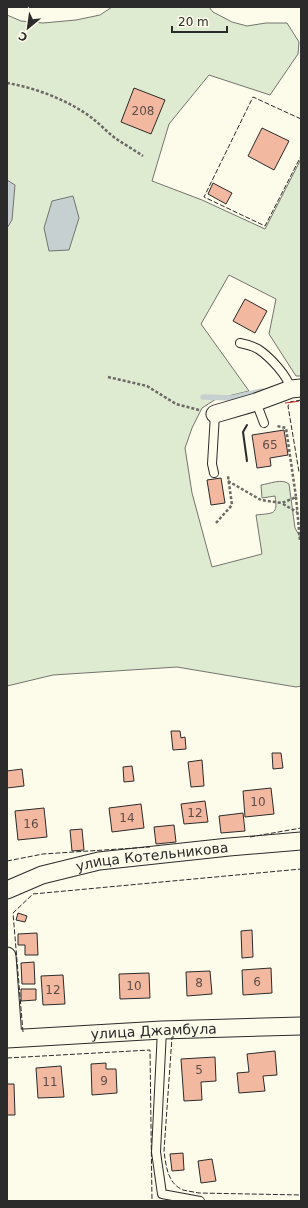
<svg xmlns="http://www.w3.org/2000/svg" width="308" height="1208" font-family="'DejaVu Sans',sans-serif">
	<rect width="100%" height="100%" fill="#fdfbea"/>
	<path fill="#deebd1" stroke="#74746e" d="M112 7H209L213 12 232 22 247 26 266 23H287L299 42 298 54 270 95 209 75 169 124 152 181 202 200 265 229 301 159V376H296L269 334 276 299 229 275 201 324 249 391 216 399 202 408 192 428 185 448 192 493 212 567 262 554 256 515C274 513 278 515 275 496L262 498 261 485C269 484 282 478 289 484L295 528 301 539V686L296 687 177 667 53 675 7 686V15L21 21 43 23 76 20 100 15Z"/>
	<g fill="#c7d0d0" stroke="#74746e">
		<path d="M7 180 15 185 12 220 7 228Z"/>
		<path d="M73 196 79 218 69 250 49 251 44 228 52 201Z"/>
	</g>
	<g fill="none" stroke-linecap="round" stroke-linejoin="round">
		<path stroke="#c7d0d0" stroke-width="5.5" d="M203 397 232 398 262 391"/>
	</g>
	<g fill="#f2b8a0" stroke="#2b2b2b">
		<path d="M134 88 165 100 151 134 121 122Z"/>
		<path d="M262 128 289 141 274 170 248 156Z"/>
		<path d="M213 183 232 193 226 204 208 194Z"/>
		<path d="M245 299 267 311 255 333 233 321Z"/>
		<path d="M284 430 288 455 270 458 271 466 257 468 252 435Z"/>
		<path d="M221 478 225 503 211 505 207 480Z"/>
		<path d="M171 731H180L181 738 185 737 186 749 173 750Z"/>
		<path d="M272 753H281L283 768 273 769Z"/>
		<path d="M202 760 204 786 191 787 188 762Z"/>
		<path d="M132 766 134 781 124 782 123 767Z"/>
		<path d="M22 769 24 786 7 788V771Z"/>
		<path d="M271 788 274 814 245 817 243 791Z"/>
		<path d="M205 801 208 822 184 824 181 804Z"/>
		<path d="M141 804 144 828 112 832 109 808Z"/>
		<path d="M44 808 47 837 18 840 15 811Z"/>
		<path d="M243 813 245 831 221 833 219 816Z"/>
		<path d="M174 825 176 842 156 844 154 827Z"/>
		<path d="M82 829 84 850 72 851 70 830Z"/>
		<path d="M18 913 27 916 25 922 16 920Z"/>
		<path d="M252 930 253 957 242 958 241 931Z"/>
		<path d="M37 933 38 955H25V945H18V934Z"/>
		<path d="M34 962 35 984H22L21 963Z"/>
		<path d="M271 968 272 993 243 995 242 970Z"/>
		<path d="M210 971 212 994 187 996 186 972Z"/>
		<path d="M149 973 150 998 120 999 119 974Z"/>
		<path d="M63 975 65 1004 43 1005 41 976Z"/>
		<path d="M21 989H36V1000L21 1001Z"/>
		<path d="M275 1051 277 1075 263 1076 265 1091 239 1093 237 1073 249 1072 247 1054Z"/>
		<path d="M215 1057 216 1081 201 1082 202 1100 184 1101 181 1059Z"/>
		<path d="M106 1063V1069H116L117 1093 92 1095 91 1064Z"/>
		<path d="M61 1066 64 1097 38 1098 36 1068Z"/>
		<path d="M7 1084H14L15 1115H7Z"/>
		<path d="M183 1153 184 1170 172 1171 170 1154Z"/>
		<path d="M212 1159 216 1181 201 1183 198 1161Z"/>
	</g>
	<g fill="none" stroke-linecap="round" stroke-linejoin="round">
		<g stroke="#2b2b2b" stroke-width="10">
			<g id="lane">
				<path d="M240 343C245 344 253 346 258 349 270 357 287 375 291 389"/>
				<path d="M256 402 264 423"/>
				<path d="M214 473 212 464 215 414"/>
				<path d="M162 1030 156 1152 162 1194 200 1201"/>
			</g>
		</g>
		<g stroke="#2b2b2b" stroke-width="19">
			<g id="street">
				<path d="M215 414 256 402 291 389 301 388"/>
				<path id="s1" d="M7 890 42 875 99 861 229 847 301 841"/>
				<path d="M7 956 13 1038"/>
				<path id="s2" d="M7 1039 162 1030 301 1026"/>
			</g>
		</g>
		<g stroke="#6a6964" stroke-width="2.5" stroke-dasharray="3 2" stroke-linecap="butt">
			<path d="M7 83C36 88 68 100 92 118 100 124 107 132 115 138 124 144 134 150 143 156"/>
			<path d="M108 377 147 386 176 404 199 410"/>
			<path d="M228 481 261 500 282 503 296 497 286 428 277 426"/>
			<path d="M296 497 300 541"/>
			<path d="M283 504 297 512"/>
			<path d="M216 523 232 505 228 476"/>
		</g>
		<use href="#lane" stroke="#fdfbea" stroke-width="8"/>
		<use href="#street" stroke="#fdfbea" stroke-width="17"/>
		<g stroke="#2b2b2b" stroke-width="1" stroke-dasharray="5 2" stroke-linecap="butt">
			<path d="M301 119 253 97 204 197 265 226 301 156"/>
			<path d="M301 400 290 402 288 406 299 472H301"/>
			<path d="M250 837 301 828"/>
			<path d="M7 861 43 854 150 847"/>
			<path d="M23 1032 13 913 33 894 301 869"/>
			<path d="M174 1037H172L164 1151C166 1165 167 1183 183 1190 187 1191 194 1192 199 1193L301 1195"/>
			<path d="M7 1058 150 1050 152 1201"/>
		</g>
		<path stroke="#2b2b2b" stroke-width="2" d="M247 425 243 432 247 461"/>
		<path stroke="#c62828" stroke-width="1" stroke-dasharray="14 3 2 3" stroke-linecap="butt" d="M285 403 301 401"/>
	</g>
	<g text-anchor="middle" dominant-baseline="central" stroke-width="3" stroke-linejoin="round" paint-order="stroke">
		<g font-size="12" fill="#5d4e48">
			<text x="143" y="111">208</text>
			<text x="270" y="445">65</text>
			<text x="258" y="802">10</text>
			<text x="195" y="813">12</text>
			<text x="127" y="818">14</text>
			<text x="31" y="824">16</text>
			<text x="257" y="982">6</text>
			<text x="199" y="983">8</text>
			<text x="134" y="986">10</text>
			<text x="53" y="990">12</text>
			<text x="199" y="1070">5</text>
			<text x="104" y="1081">9</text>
			<text x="50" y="1082">11</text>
		</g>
		<g font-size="14" fill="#2b2b2b" stroke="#fdfbea">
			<text stroke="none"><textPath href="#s1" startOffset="150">улица Котельникова</textPath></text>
			<text stroke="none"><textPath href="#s2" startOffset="147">улица Джамбула</textPath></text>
		</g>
	</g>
	<rect width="308" height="1208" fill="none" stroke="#2b2b2b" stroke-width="16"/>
	<g transform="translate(28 28) rotate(209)" stroke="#fdfbea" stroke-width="3" paint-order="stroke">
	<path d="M0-3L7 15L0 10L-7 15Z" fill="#2b2b2b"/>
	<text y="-6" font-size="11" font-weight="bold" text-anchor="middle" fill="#2b2b2b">С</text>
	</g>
	<path d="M172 26v6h55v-6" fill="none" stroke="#2b2b2b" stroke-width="2"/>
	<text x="178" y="26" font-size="12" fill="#2b2b2b" stroke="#fdfbea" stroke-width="3" paint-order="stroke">20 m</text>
</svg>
